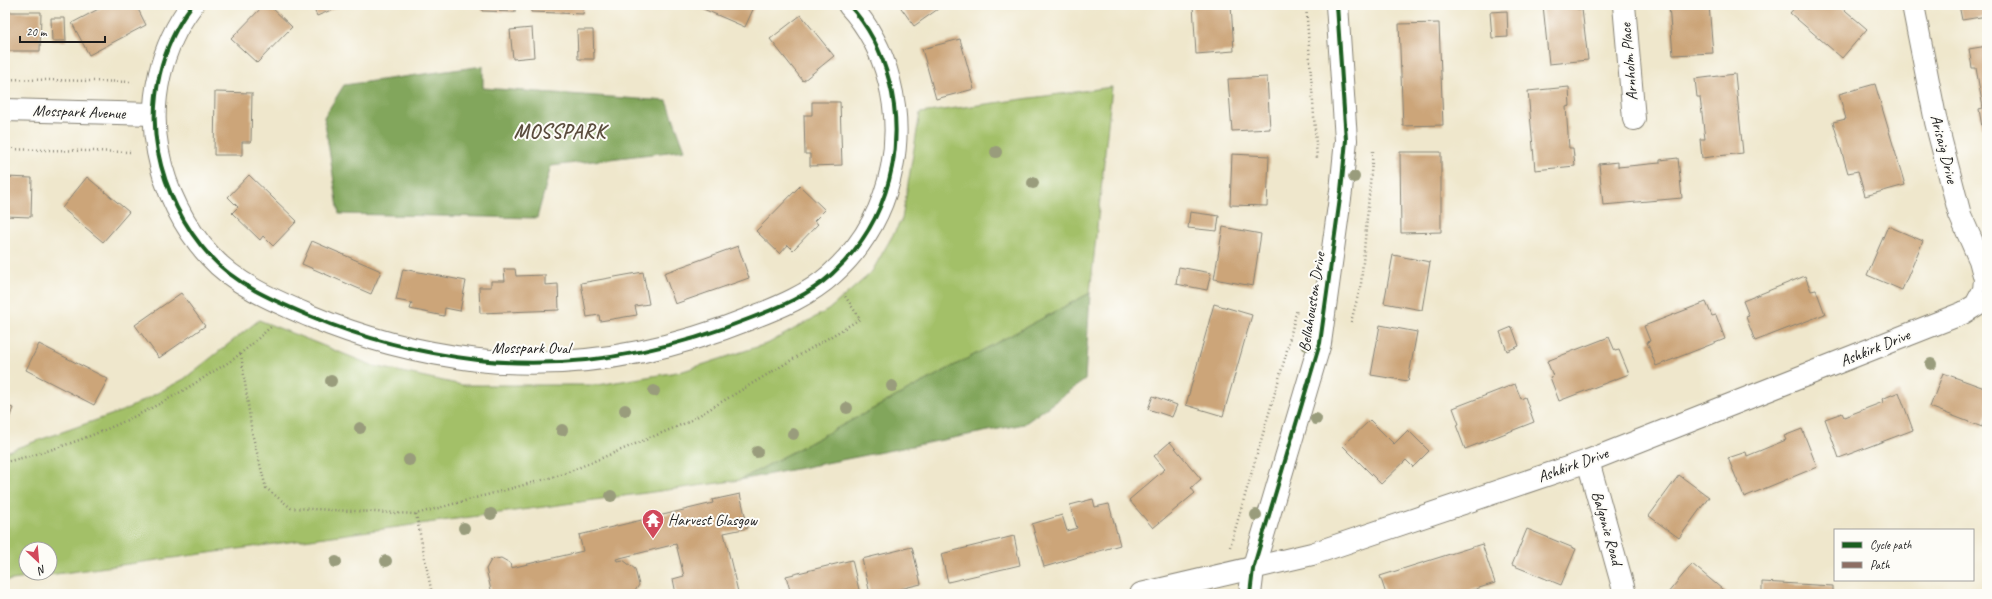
<svg xmlns="http://www.w3.org/2000/svg" width="1992" height="599" font-family="Caveat,sans-serif">
	<rect width="100%" height="100%" fill="#fdfcf7"/>
	<filter id="ink" filterUnits="userSpaceOnUse"><feTurbulence type="fractalNoise" baseFrequency=".025" numOctaves="2"/><feDisplacementMap in="SourceGraphic" scale="8" xChannelSelector="R" yChannelSelector="G"/><feConvolveMatrix kernelMatrix="1 2 1 2 8 2 1 2 1" color-interpolation-filters="sRGB"/></filter>
	<filter id="wash" filterUnits="userSpaceOnUse"><feTurbulence type="fractalNoise" baseFrequency=".012" numOctaves="4" result="noise"/><feDisplacementMap in="SourceGraphic" scale="16" xChannelSelector="R" yChannelSelector="G"/><feGaussianBlur stdDeviation="0.9" result="paint"/><feColorMatrix in="noise" values="0 0 0 0 0 0 0 0 0 0 0 0 0 0 0 0 0 1.4 0 .05"/><feComposite in="paint" operator="in"/></filter>
	<g filter="url(#wash)">
		<rect width="100%" height="100%" fill="#efe7cc"/>
		<path fill="#a3c068" stroke="#606e42" fill-rule="evenodd" d="M1112 87 1090 293 740 480 5 581V452L125 410 184 379 259 320 374 366 462 385H598L683 371 769 343 828 310 871 273 902 219 920 113ZM26 549H50V573H26Z"/>
		<g fill="#82a65c" stroke="#4f613c">
			<path d="M483 66V88L667 101 685 150 551 166 537 218 339 214 324 117 344 85Z"/>
			<path d="M1090 293 1085 380 1024 424 740 480Z"/>
		</g>
		<g id="blocks">
			<g fill="#cca579">
				<path d="M106 5H136L146 25 89 55 72 23Z"/>
				<path d="M264 5H269L292 27 257 63 231 39Z"/>
				<path d="M312 5H343L317 16Z"/>
				<path d="M482 5H515V12L482 11Z"/>
				<path d="M531 5H584L583 14 531 12Z"/>
				<path d="M694 5H755L745 27Z"/>
				<path d="M899 5H935L938 9 914 26Z"/>
				<path d="M1193 5H1231L1234 51 1196 54Z"/>
				<path d="M1543 5H1576L1577 9H1582L1588 60 1549 64Z"/>
				<path d="M1669 5H1709L1713 53 1673 55Z"/>
				<path d="M1797 5H1839L1867 29 1842 58 1790 13Z"/>
				<path d="M1959 5H1987V16L1962 20Z"/>
				<path d="M1507 11 1508 37 1492 38 1490 12Z"/>
				<path d="M5 12H41L40 51H5Z"/>
				<path d="M801 15 834 56 803 81 770 39Z"/>
				<path d="M51 18H65L66 41H52Z"/>
				<path d="M1439 23 1443 125 1403 126 1399 24Z"/>
				<path d="M532 28 534 57 513 59 510 30Z"/>
				<path d="M577 30H593L594 59H578Z"/>
				<path d="M960 39 974 89 936 99 922 49Z"/>
				<path d="M1987 46V127H1982L1979 109 1983 108 1976 68H1972L1969 49Z"/>
				<path d="M1735 74 1743 153 1702 158 1700 139H1705L1700 97H1697L1695 79Z"/>
				<path d="M1267 77 1270 129 1232 131 1228 79Z"/>
				<path d="M1875 84 1905 185 1865 196 1858 171 1848 173 1833 122 1846 119 1839 94Z"/>
				<path d="M1569 87 1570 106 1566 107 1569 148H1573L1575 166 1535 170 1528 91Z"/>
				<path d="M215 92 252 93 251 142H242V155H214Z"/>
				<path d="M812 102H840L842 165 810 166V154H805L804 115H812Z"/>
				<path d="M1400 152H1441V232L1401 233Z"/>
				<path d="M1232 154 1269 156 1267 206 1230 205Z"/>
				<path d="M1678 158 1682 198 1603 205 1599 164 1618 162V167L1660 163V160Z"/>
				<path d="M249 175 297 221 273 246 263 236 260 240 232 213 238 207 228 197Z"/>
				<path d="M5 177 32 178 31 217 5 216Z"/>
				<path d="M87 177 129 212 103 242 62 208Z"/>
				<path d="M800 186 825 210 814 221 818 224 793 250 788 245 780 254 756 231Z"/>
				<path d="M1190 212 1219 216 1217 231 1188 228Z"/>
				<path d="M1888 226 1923 241 1902 290 1867 275Z"/>
				<path d="M1223 227 1261 234 1253 286 1214 279Z"/>
				<path d="M312 241 381 271 371 294 302 264Z"/>
				<path d="M738 246 749 278 675 304 664 273Z"/>
				<path d="M1393 255 1430 262 1422 310 1384 303Z"/>
				<path d="M1179 267 1211 273 1207 290 1176 284Z"/>
				<path d="M403 269 466 281 460 311 445 308 444 316 410 309 412 303 396 300Z"/>
				<path d="M504 269H515L516 276 545 275V285L558 284 559 310 480 313 479 287H491V281H505Z"/>
				<path d="M643 272 649 304 635 306 637 315 600 321 599 315 587 317 581 283Z"/>
				<path d="M1805 276 1811 291 1816 290 1825 314 1755 341 1746 317 1749 316 1743 301Z"/>
				<path d="M181 293 205 326 159 358 135 325Z"/>
				<path d="M1706 302 1712 316 1716 315 1725 339 1656 366 1647 342 1650 341 1644 326Z"/>
				<path d="M1214 304 1252 315 1223 416 1186 405Z"/>
				<path d="M1380 325 1417 332 1408 381 1371 375Z"/>
				<path d="M1512 327 1519 346 1507 351 1500 332Z"/>
				<path d="M1609 337 1615 351 1619 350 1629 374 1559 401 1550 377 1553 376 1547 361Z"/>
				<path d="M39 344 108 379 94 405 26 370Z"/>
				<path d="M1943 373 1987 389V414L1982 427 1930 407Z"/>
				<path d="M1515 384 1521 399 1525 397 1534 422 1465 449 1456 425 1459 424 1453 408Z"/>
				<path d="M1899 392 1913 430 1839 458 1825 419 1842 413 1844 417 1883 402 1882 399Z"/>
				<path d="M1153 396 1177 405 1172 417 1148 409Z"/>
				<path d="M5 405 13 408 5 429Z"/>
				<path d="M1370 420 1394 444 1408 430 1429 451 1413 467 1406 460 1381 484 1343 446Z"/>
				<path d="M1802 429 1817 467 1744 497 1728 458 1746 452 1747 456 1786 440 1784 436Z"/>
				<path d="M1170 442 1201 479 1191 488 1195 493 1153 528 1129 500 1165 469 1154 456Z"/>
				<path d="M1679 475 1709 497 1679 538 1649 516Z"/>
				<path d="M740 494 748 528 724 533 738 592 736 594H676L673 579 684 576 676 544 616 559 617 561 623 560 635 569 639 585 633 594H492L486 569 491 560 501 558 510 563 511 568 583 551 579 535 713 503 712 500Z"/>
				<path d="M1093 499 1095 507 1109 504 1120 545 1044 567 1032 524 1062 515 1067 531 1077 528 1070 505Z"/>
				<path d="M1527 529 1576 549 1561 585 1512 565Z"/>
				<path d="M1014 536 1020 565 948 582 941 554Z"/>
				<path d="M1482 544 1495 583 1460 594H1386L1380 576Z"/>
				<path d="M912 547 921 584 879 594H870L862 559Z"/>
				<path d="M852 560 860 594H791L786 576Z"/>
				<path d="M1692 564 1728 594H1667Z"/>
				<path d="M1762 582 1833 586V594H1762Z"/>
				<path d="M1860 591 1890 593V594H1860Z"/>
			</g>
		</g>
	</g>
	<g filter="url(#ink)">
		<use href="#blocks" fill-opacity="0" stroke="#868274" stroke-width="1"/>
		<g fill="none" stroke-linecap="round" stroke-linejoin="round">
			<g stroke="#868274" stroke-width="24">
				<g id="minor">
					<path d="M192 5C161 46 148 101 158 152 165 189 184 228 210 256 236 285 275 301 310 316 364 339 420 353 478 360 572 370 664 353 751 318 780 307 809 295 832 274 864 245 884 209 892 167 903 112 888 47 849 5"/>
					<path d="M1624 5 1634 119"/>
					<path d="M5 110 154 114"/>
					<path d="M1588 461 1625 594"/>
					<path d="M1141 594 1312 554 1588 461 1963 313 1976 305 1984 290 1985 279 1980 260 1960 215 1936 122 1913 5"/>
					<path d="M1250 594 1253 569 1320 343 1341 191 1346 140 1337 5"/>
				</g>
			</g>
			<g stroke="#868274" stroke-width="2.5" stroke-dasharray="1 3" stroke-linecap="butt">
				<path d="M1306 5 1317 158"/>
				<path d="M5 79 133 82"/>
				<path d="M5 149 131 152"/>
				<path d="M1351 322 1361 284 1373 151"/>
				<path d="M241 354 252 433 266 488 291 508 416 514 561 475 688 422 860 319 845 296"/>
				<path d="M5 462C77 446 149 414 211 373 221 367 232 361 241 353 252 345 261 335 271 327"/>
				<path d="M416 514 432 594"/>
				<path d="M1230 547 1285 358 1297 309"/>
			</g>
			<use href="#minor" stroke="#fff" stroke-width="22"/>
			<path stroke="#8d6e63" stroke-width="3" stroke-dasharray="6 3" stroke-linecap="butt" d="M1984 290 1987 291"/>
			<g stroke="#fdfcf7" stroke-width="6">
				<g id="cycleway">
					<path d="M192 5C161 46 148 101 158 152 165 189 184 228 210 256 236 285 275 301 310 316 364 339 420 353 478 360 572 370 664 353 751 318 780 307 809 295 832 274 864 245 884 209 892 167 903 112 888 47 849 5"/>
					<path d="M1250 594 1253 569 1320 343 1341 191 1346 140 1337 5"/>
				</g>
			</g>
			<use href="#cycleway" stroke="#1b5e20" stroke-width="4"/>
		</g>
		<g fill="#999c7c">
			<circle cx="996" cy="152" r="6"/>
			<circle cx="1354" cy="177" r="6"/>
			<circle cx="1033" cy="183" r="6"/>
			<circle cx="1307" cy="345" r="6"/>
			<circle cx="1931" cy="364" r="6"/>
			<circle cx="331" cy="381" r="6"/>
			<circle cx="892" cy="386" r="6"/>
			<circle cx="654" cy="391" r="6"/>
			<circle cx="847" cy="408" r="6"/>
			<circle cx="625" cy="410" r="6"/>
			<circle cx="1316" cy="419" r="6"/>
			<circle cx="360" cy="428" r="6"/>
			<circle cx="562" cy="430" r="6"/>
			<circle cx="793" cy="434" r="6"/>
			<circle cx="757" cy="452" r="6"/>
			<circle cx="409" cy="460" r="6"/>
			<circle cx="611" cy="496" r="6"/>
			<circle cx="491" cy="514" r="6"/>
			<circle cx="1256" cy="515" r="6"/>
			<circle cx="464" cy="528" r="6"/>
			<circle cx="386" cy="561" r="6"/>
			<circle cx="336" cy="562" r="6"/>
		</g>
	</g>
	<defs>
		<g id="temple-pin" transform="scale(1.15)"><path d="M0 17L-7.5 6A9.5 9.5 0 1 1 7.5 6Z" fill="#d1495b" stroke="#fdfcf7"/><path d="M0-6L5-2H3V0L6.5 2.5H4V6H1.5V3h-3V6H-4V2.5H-6.5L-3 0V-2H-5Z" fill="#fff"/></g>
	</defs>
	<g fill-rule="evenodd">
		<use href="#temple-pin" x="653" y="520"/>
	</g>
	<g text-anchor="middle" dominant-baseline="central" stroke-width="4" stroke-linejoin="round" paint-order="stroke">
		<g font-size="16" fill="#1c1c1c" stroke="#fdfcf7">
			<text transform="translate(1629 62) rotate(-95)">Arnholm Place</text>
			<text transform="translate(79 112) rotate(2)">Mosspark Avenue</text>
			<text transform="translate(1944 149) rotate(76)">Arisaig Drive</text>
			<text transform="translate(1312 302) rotate(-81)">Bellahouston Drive</text>
			<text x="531" y="348">Mosspark Oval</text>
			<text transform="translate(1875 348) rotate(-22)">Ashkirk Drive</text>
			<text transform="translate(1573 465) rotate(-20)">Ashkirk Drive</text>
			<text transform="translate(1607 528) rotate(74)">Balgonie Road</text>
		</g>
		<g font-size="16" fill="#1c1c1c" stroke="#fdfcf7" text-anchor="start">
			<text x="668" y="520">Harvest Glasgow</text>
		</g>
		<g font-size="20" font-weight="bold" letter-spacing="1" fill="#5a4c3d" stroke="#fdfcf7">
			<text x="560" y="131">MOSSPARK</text>
		</g>
	</g>
	<rect width="1992" height="599" fill="none" stroke="#fdfcf7" stroke-width="20"/>
	<rect x="1834" y="529" width="140" height="52" fill="#fdfcf7" stroke="#a3a29f"/>
	<rect x="1842" y="542" width="20" height="6" fill="#1b5e20" stroke="#a3a29f"/>
	<text x="1870" y="549" font-size="12" fill="#1c1c1c">Cycle path</text>
	<rect x="1842" y="562" width="20" height="6" fill="#8d6e63" stroke="#a3a29f"/>
	<text x="1870" y="569" font-size="12" fill="#1c1c1c">Path</text>
	<g transform="translate(38 561) rotate(154)"><circle r="19" fill="#fdfcf7" stroke="#a3a29f"/>
	<path d="M0-3L7 15L0 10L-7 15Z" fill="#d1495b"/>
	<text y="-6" font-size="11" font-weight="bold" text-anchor="middle" fill="#1c1c1c">N</text>
	</g>
	<path d="M20 36v6h85v-6" fill="none" stroke="#1c1c1c" stroke-width="2"/>
	<text x="26" y="36" font-size="12" fill="#1c1c1c" stroke="#fdfcf7" stroke-width="3" paint-order="stroke">20 m</text>
</svg>
